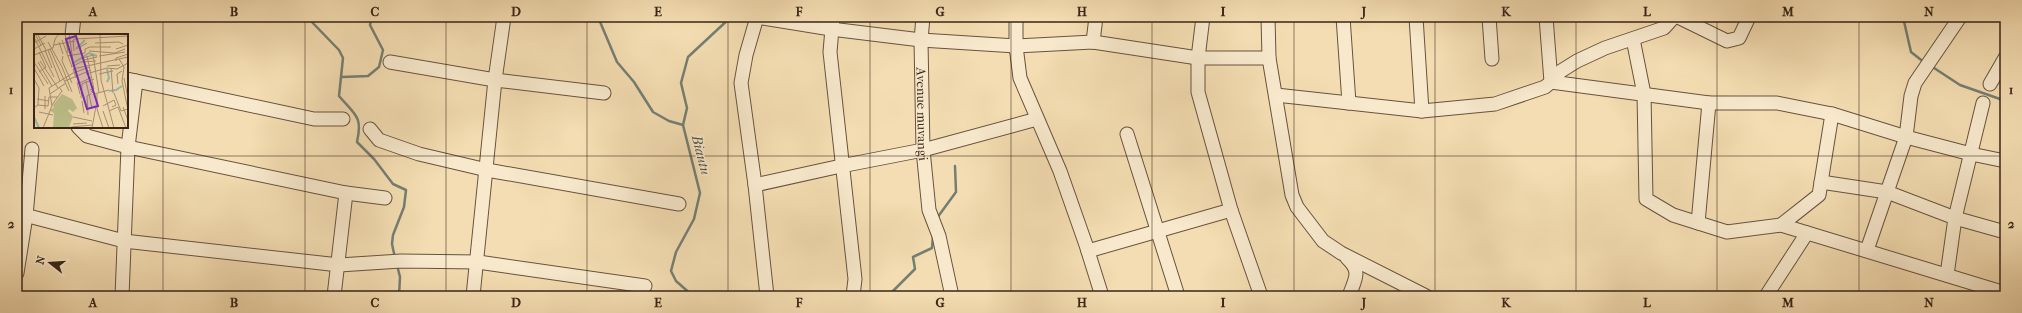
<svg xmlns="http://www.w3.org/2000/svg" width="2022" height="313" font-family="'IM FELL French Canon',serif">
	<rect width="100%" height="100%" fill="#f4ddb2"/>
	<filter id="stains"><feTurbulence type="fractalNoise" baseFrequency=".005" numOctaves="4"/><feColorMatrix values="0 0 0 0 .2 0 0 0 0 .09 0 0 0 0 .02 0 0 0 .5 -.17"/></filter>
	<radialGradient id="worn" r=".72"><stop offset=".6" stop-color="#630" stop-opacity="0"/><stop offset="1" stop-color="#630" stop-opacity=".3"/></radialGradient>
	<g fill="none" stroke-linecap="round" stroke-linejoin="round">
		<g stroke="#747f74" stroke-width="2.5">
			<path d="M307 17 339 50 343 58 339 96C355 115 363 116 357 142L374 159 393 184 406 190 404 207 393 235 392 244 395 258"/>
			<path d="M598 17 617 62 634 82 653 112 669 121 683 125 700 193 694 219 676 252 671 271 676 281 693 296"/>
			<path d="M1903 17 1911 52 1925 63"/>
			<path d="M1931 66 1960 85 2000 99 2005 108"/>
			<path d="M342 77 368 76 379 67 383 50 370 25 372 17"/>
			<path d="M683 125 687 108 681 83 688 57 731 17"/>
			<path d="M937 218 956 192 955 166"/>
			<path d="M397 265 400 277 399 296"/>
			<path d="M888 296 915 269 913 257 932 248 933 236"/>
		</g>
		<g stroke="#67533e" stroke-width="15">
			<g id="minor">
				<path d="M756 17 831 29 921 40 1016 46 1093 42 1198 58H1269"/>
				<path d="M757 17 746 55 741 83 755 185 767 296"/>
				<path d="M833 17 830 52 855 279 853 296"/>
				<path id="s1" d="M923 17 921 40 923 150 929 210 939 236 952 296"/>
				<path d="M1016 17V46L1020 78 1060 171 1086 245 1102 296"/>
				<path d="M1203 17 1198 58V92L1231 210 1261 296"/>
				<path d="M1268 17 1269 58 1292 195 1297 207 1323 241 1341 253 1426 296"/>
				<path d="M1343 17 1349 103"/>
				<path d="M1416 17 1422 111"/>
				<path d="M1489 17 1492 59"/>
				<path d="M1546 17 1551 82"/>
				<path d="M1678 17 1727 41 1739 38 1749 17"/>
				<path d="M72 35 74 17"/>
				<path d="M1633 39 1644 94 1646 199 1673 215 1727 232 1781 225 2005 293"/>
				<path d="M1093 42 1096 17"/>
				<path d="M390 62 495 80 604 93"/>
				<path d="M127 79 314 119H343"/>
				<path d="M1551 82 1709 103H1777L1832 114 1906 137 1971 154 2005 161"/>
				<path d="M1990 84 2005 58"/>
				<path d="M1276 95 1422 111 1495 104 1545 87 1551 82 1561 71 1577 61 1605 48 1664 28 1674 17"/>
				<path d="M78 127 87 136 128 147 346 193 385 198"/>
				<path d="M370 129 379 140 419 154 487 170 679 204"/>
				<path d="M1127 134 1178 296"/>
				<path d="M1821 182 1887 192 1955 218 2005 232"/>
				<path d="M755 185 841 166 923 150 1037 119"/>
				<path d="M17 213 124 241 339 265 401 261 478 262 645 286"/>
				<path d="M1698 223 1709 103"/>
				<path d="M1781 225 1819 195 1832 114"/>
				<path d="M1867 250 1906 137 1911 96 1915 83 1960 17"/>
				<path d="M1088 251 1231 210"/>
				<path d="M1347 258C1362 272 1355 279 1349 296"/>
				<path d="M17 273 26 216 32 149"/>
				<path d="M1947 275 1955 218 1983 103"/>
				<path d="M122 296 128 147 136 81"/>
				<path d="M334 296 346 193"/>
				<path d="M473 296 495 80 504 17"/>
				<path d="M1766 296 1807 233"/>
			</g>
		</g>
		<use href="#minor" stroke="#f8e9cd" stroke-width="13"/>
	</g>
	<path fill="none" stroke="#382517" stroke-width="1" stroke-opacity="0.55" d="M163 17V296M305 17V296M446 17V296M587 17V296M728 17V296M870 17V296M1011 17V296M1152 17V296M1294 17V296M1435 17V296M1576 17V296M1717 17V296M1859 17V296M17 156H2005"/>
	<g text-anchor="middle" dominant-baseline="central" stroke-width="3" stroke-linejoin="round" paint-order="stroke">
		<g font-size="13" fill="#382517" stroke="#f8e9cd">
			<text stroke="none"><textPath href="#s1" startOffset="97">Avenue muvangi</textPath></text>
		</g>
		<g font-size="14" font-style="italic" fill="#565246" stroke="#f8e9cd">
			<text transform="translate(701 155) rotate(76)">Biautu</text>
		</g>
	</g>
	<g transform="translate(34 34)">
		<rect width="94" height="94" fill="#f4ddb2"/>
		<path d="M28 60 38 65 43 74 39 78 35 75 34 77 39 82 35 94H19L20 79 15 76 20 74 19 71Z" fill="#bdc08b"/>
		<path fill="none" stroke="#9cbbb2" stroke-width="2" d="M42 15 51 6M38 30 55 19 63 22M73 35 75 44 73 48M75 57 82 56 88 52M0 83 5 94"/>
		<path fill="none" stroke="#a99374" stroke-width="1" d="M1 0 7 11M31 0 34 19M35 0 39 27M66 0 67 46 80 94M4 1 12 16M0 3 20 43M28 6 38 33M14 8 28 33M25 8 29 20M0 9 12 2M61 9 85 8 89 10M20 11 41 7M0 15 11 9M16 15 35 57M82 15 94 11M11 16 18 34M14 16 26 47M40 17 39 6 41 5 94 2M55 17 81 19 91 15M5 18 12 33 5 38M0 21 19 14 21 5 25 0M48 21 46 13 53 9M29 22 28 27 38 49M33 22 51 19V15L56 13H77M53 22 60 55 56 56M65 22 91 18M49 24 59 21 65 59M85 25 90 33 88 47 94 76M50 26 63 23M6 27 24 54M82 27V24L94 20M0 28 14 50M4 28 18 52M73 32 86 31M28 33 38 58M37 33 47 28 62 27M0 34 10 52M77 34 79 59M52 40 73 34 83 35 94 29M65 40 79 37M42 44 39 35 94 23M90 44 94 64M0 45 5 54 4 71 0 74M31 47 57 36M52 47 58 74 53 75M43 48 46 60M44 50 58 43M84 50 83 40 88 37M57 57 60 60 75 56M80 59 87 77 94 75M16 60 32 49M63 60V75L69 94M47 64 48 50 60 45M3 65 15 67M48 67 50 79M4 71 14 72 15 63H24M18 71 28 57 25 53M69 72 80 66 82 71 78 73M89 73 94 86M11 75V62M69 77 75 94M75 77 84 73 92 94M5 78 19 81M54 81 53 62 57 60M39 83 58 87M39 90 53 89M37 93 58 91M9 94 18 72 15 54 39 39 56 33M58 94 62 72"/>
		<path fill="#7b2cbf" fill-opacity="0.15" stroke="#7b2cbf" stroke-width="2" d="M42 2 64 72 53 75 32 5Z"/>
		<rect width="94" height="94" fill="none" stroke="#382517" stroke-width="2"/>
	</g>
	<rect width="2022" height="313" fill="none" stroke="#f4ddb2" stroke-width="44"/>
	<g transform="translate(50 263) rotate(287)" stroke="#f8e9cd" stroke-width="3" paint-order="stroke">
	<path d="M0-3L7 15L0 10L-7 15Z" fill="#382517"/>
	<text y="-6" font-size="11" font-weight="bold" text-anchor="middle" fill="#382517">N</text>
	</g>
	<rect x="22" y="22" width="1978" height="269" fill="none" stroke="#382517" stroke-width="1.5"/>
	<g font-size="13" text-anchor="middle" font-weight="bold" fill="#382517">
		<text x="93" y="16">A</text>
		<text x="234" y="16">B</text>
		<text x="375" y="16">C</text>
		<text x="516" y="16">D</text>
		<text x="658" y="16">E</text>
		<text x="799" y="16">F</text>
		<text x="940" y="16">G</text>
		<text x="1082" y="16">H</text>
		<text x="1223" y="16">I</text>
		<text x="1364" y="16">J</text>
		<text x="1506" y="16">K</text>
		<text x="1647" y="16">L</text>
		<text x="1788" y="16">M</text>
		<text x="1929" y="16">N</text>
		<text x="11" y="94">1</text>
		<text x="2011" y="94">1</text>
		<text x="11" y="228">2</text>
		<text x="2011" y="228">2</text>
		<text x="93" y="307">A</text>
		<text x="234" y="307">B</text>
		<text x="375" y="307">C</text>
		<text x="516" y="307">D</text>
		<text x="658" y="307">E</text>
		<text x="799" y="307">F</text>
		<text x="940" y="307">G</text>
		<text x="1082" y="307">H</text>
		<text x="1223" y="307">I</text>
		<text x="1364" y="307">J</text>
		<text x="1506" y="307">K</text>
		<text x="1647" y="307">L</text>
		<text x="1788" y="307">M</text>
		<text x="1929" y="307">N</text>
	</g>
	<rect width="100%" height="100%" filter="url(#stains)"/>
	<rect width="100%" height="100%" fill="url(#worn)"/>
</svg>
